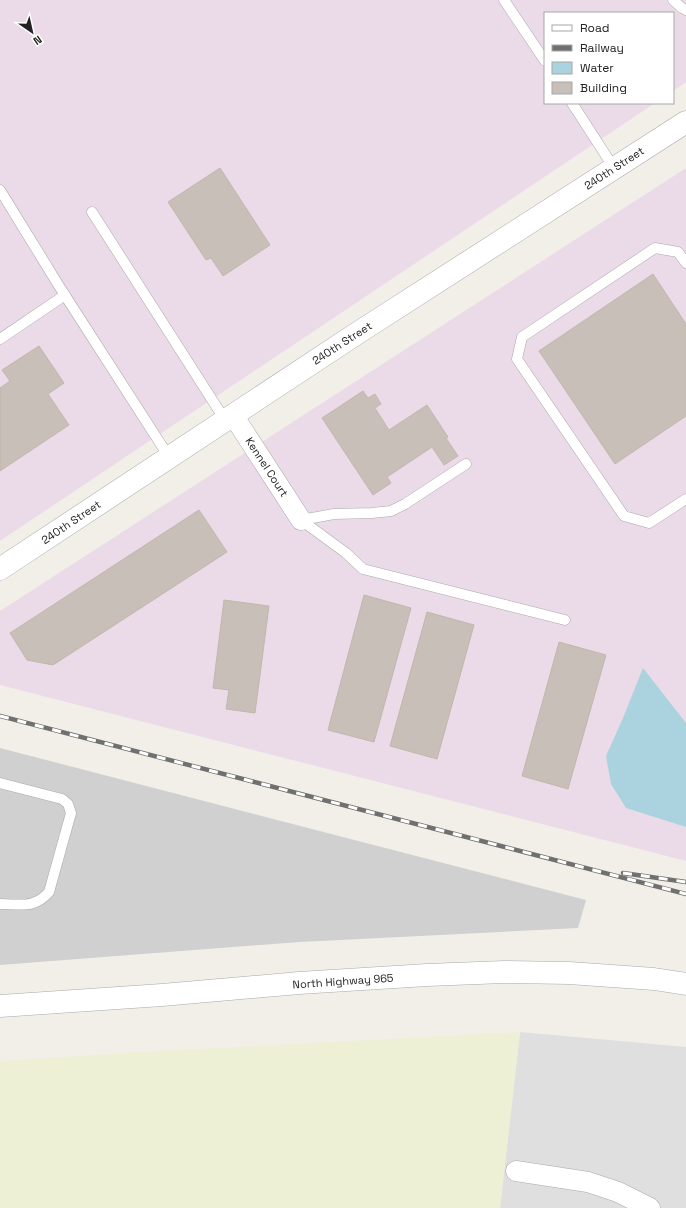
<svg xmlns="http://www.w3.org/2000/svg" width="686" height="1208" font-family="'Space Grotesk',sans-serif">
	<rect width="100%" height="100%" fill="#f2efe9"/>
	<path fill="#e0dfdf" d="M520 1032 686 1047V1208H500Z"/>
	<g fill="#ebdbe8">
		<path d="M0 0H686V82L673 91V13H545V103H655L0 541Z"/>
		<path d="M686 168V861L0 685V611Z"/>
	</g>
	<path fill="#d0d0d0" d="M0 748 586 900 578 928 300 942 0 965Z"/>
	<path fill="#eef0d5" d="M520 1032 500 1208H0V1061L141 1052Z"/>
	<path fill="#aad3df" d="M643 668 686 723V827L626 808 611 784 606 756 623 718Z"/>
	<g fill="#c7bfb8" stroke="#c4b6ab">
		<path d="M220 168 270 245 223 276 211 258 206 260 168 202Z"/>
		<path d="M653 274 686 324V416L615 464 539 351Z"/>
		<path d="M39 346 64 383 48 394 69 425 0 471V388L10 381 2 370Z"/>
		<path d="M363 391 368 398 375 394 381 404 375 408 389 430 427 405 448 437 446 438 458 456 444 465 432 447 387 477 391 483 373 495 322 418Z"/>
		<path d="M199 510 227 552 53 665 27 660 10 633Z"/>
		<path d="M364 595 411 608 374 742 328 730Z"/>
		<path d="M224 600 269 606 255 713 226 709 229 690 213 688Z"/>
		<path d="M427 612 474 625 437 759 390 746Z"/>
		<path d="M559 642 606 655 568 789 522 776Z"/>
	</g>
	<g fill="none" stroke-linecap="round" stroke-linejoin="round">
		<g stroke="#a9a9a9" stroke-width="11">
			<g id="service">
				<path d="M504 0 545 61"/>
				<path d="M673 0 682 8 686 10"/>
				<path d="M572 103 614 168"/>
				<path d="M0 190 59 286 169 457"/>
				<path d="M92 212 225 420"/>
				<path d="M686 263 678 252 655 248 522 337 517 359 624 516 649 523 686 499"/>
				<path d="M0 339 65 295"/>
				<path d="M301 520 346 553 363 569 565 620"/>
				<path d="M301 520 334 514 372 513 391 511 405 504 466 464"/>
				<path d="M0 783 62 799 68 804 71 813 49 892C34 909 21 904 0 904"/>
			</g>
		</g>
		<g stroke="#a9a9a9" stroke-width="21">
			<g id="minor">
				<path d="M233 415 301 520"/>
				<path d="M516 1171 588 1182 618 1192 650 1208"/>
			</g>
		</g>
		<g stroke="#a9a9a9" stroke-width="23">
			<g id="tertiary">
				<path d="M0 569 356 334 686 122"/>
				<path d="M0 1006 162 995 299 983 427 975 504 972 569 973 654 979 686 984"/>
			</g>
		</g>
		<use href="#service" stroke="#fff" stroke-width="10"/>
		<use href="#minor" stroke="#fff" stroke-width="20"/>
		<use href="#tertiary" stroke="#fff" stroke-width="22"/>
		<g stroke="#707070" stroke-width="4.5">
			<g id="rail">
				<path d="M0 716 686 894"/>
				<path d="M623 873 686 882"/>
			</g>
		</g>
		<use href="#rail" stroke="#fff" stroke-width="3" stroke-dasharray="9" stroke-linecap="butt"/>
	</g>
	<g text-anchor="middle" dominant-baseline="central" stroke-width="3.5" stroke-linejoin="round" paint-order="stroke">
		<g font-size="11" fill="#222" stroke="#fff">
			<text transform="translate(614 168) rotate(-33)">240th Street</text>
			<text transform="translate(342 343) rotate(-33)">240th Street</text>
			<text transform="translate(267 467) rotate(57)">Kennel Court</text>
			<text transform="translate(71 522) rotate(-34)">240th Street</text>
			<text transform="translate(343 981) rotate(-4)">North Highway 965</text>
		</g>
	</g>
	<rect x="544" y="12" width="130" height="92" fill="#ffffff" stroke="#a7a7a7"/>
	<rect x="552" y="25" width="20" height="6" fill="#ffffff" stroke="#a7a7a7"/>
	<text x="580" y="32" font-size="12" fill="#222222">Road</text>
	<rect x="552" y="45" width="20" height="6" fill="#707070" stroke="#a7a7a7"/>
	<text x="580" y="52" font-size="12" fill="#222222">Railway</text>
	<rect x="552" y="62" width="20" height="12" fill="#aad3df" stroke="#a7a7a7"/>
	<text x="580" y="72" font-size="12" fill="#222222">Water</text>
	<rect x="552" y="82" width="20" height="12" fill="#c7bfb8" stroke="#a7a7a7"/>
	<text x="580" y="92" font-size="12" fill="#222222">Building</text>
	<g transform="translate(32 32) rotate(146)" stroke="#ffffff" stroke-width="3" paint-order="stroke">
	<path d="M0-3L7 15L0 10L-7 15Z" fill="#222222"/>
	<text y="-6" font-size="11" font-weight="bold" text-anchor="middle" fill="#222222">N</text>
	</g>
</svg>
